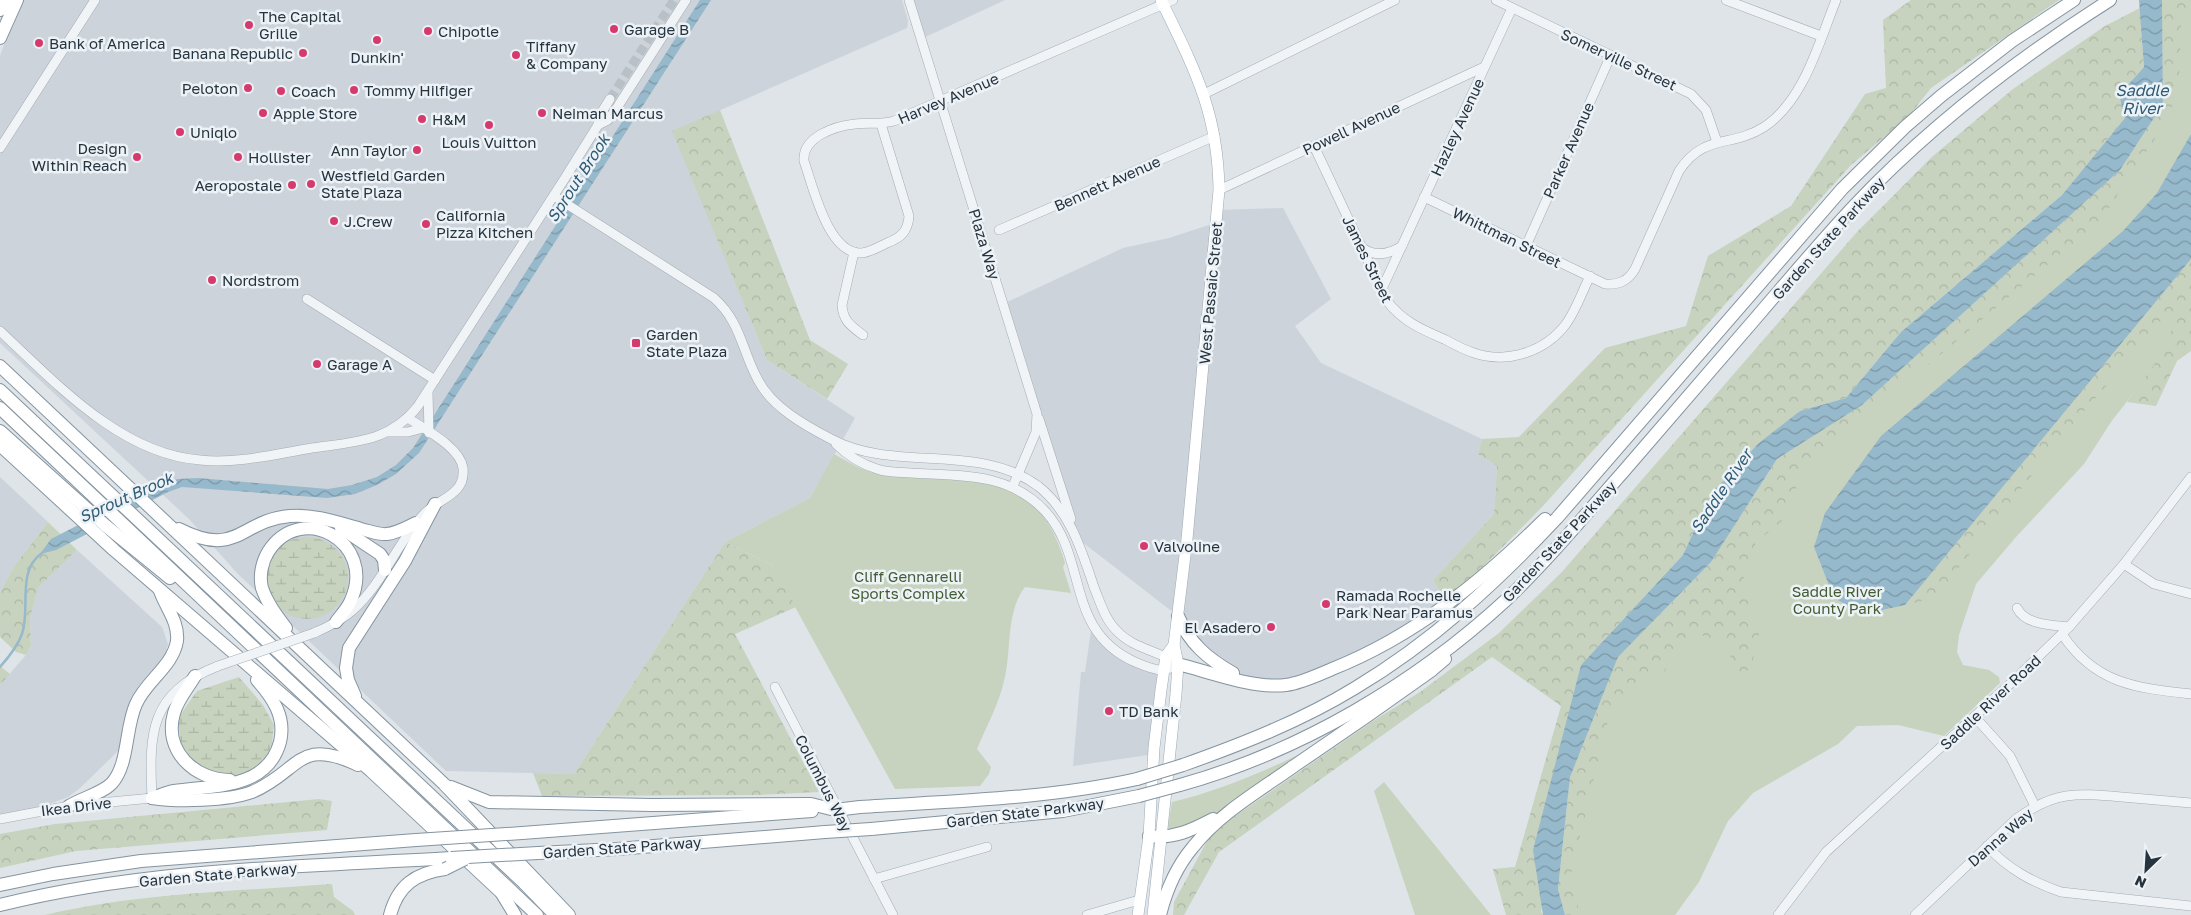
<svg xmlns="http://www.w3.org/2000/svg" width="2191" height="915" font-family="'Golos Text',sans-serif">
	<defs>
		<pattern id="forest-crowns" width="20" height="18" patternUnits="userSpaceOnUse" patternTransform="scale(1.25)"><rect width="20" height="18" fill="#c7d3be"/><path d="M2 6a3 3 0 1 1 6 0M12 15a3 3 0 1 1 6 0" fill="none" stroke="#abb6a4"/></pattern>
		<pattern id="wetland-marsh" width="20" height="14" patternUnits="userSpaceOnUse" patternTransform="scale(1.25)"><rect width="20" height="14" fill="#c7d3be"/><path d="M1 5h8M5 5V1M11 12h8M15 12V8" fill="none" stroke="#abb6a4"/></pattern>
		<pattern id="water-waves" width="16" height="10" patternUnits="userSpaceOnUse" patternTransform="scale(1.25)"><rect width="16" height="10" fill="#96b9cb"/><path d="M0 5q4-4 8 0t8 0" fill="none" stroke="#7a97a6"/></pattern>
	</defs>
	<rect width="100%" height="100%" fill="#dee4e8"/>
	<g fill="#ccd3db">
		<path d="M23 0H902L908 21 907 28 673 131 767 360 855 418 810 498 725 542 574 774 446 771 237 573 189 519 0 343V56L13 18Z"/>
		<path d="M909 0H1005L921 39Z"/>
		<path d="M1283 208 1331 299 1295 326 1321 363 1482 439 1478 454 1497 466 1494 514 1433 580 1445 601 1411 629 1310 678 1250 682 1204 654 1178 616 1077 538 1003 304 1123 248 1169 238 1215 223 1217 210Z"/>
		<path d="M0 477 48 522 15 565 0 592Z"/>
		<path d="M77 550 162 627 168 644 166 653 151 673 119 750 80 788 68 797 39 808 0 817V685L26 655 31 645 30 618 38 588Z"/>
		<path d="M1092 624 1111 647 1164 670 1155 754 1073 766 1081 672H1085Z"/>
	</g>
	<g fill="#c7d3be">
		<path d="M2162 0H2191V319L2111 422 2084 464 2016 537 1976 584 1959 635 1957 652 1963 665 1989 670 1999 677 2000 683 1944 736 1898 725 1857 726 1838 744 1753 793 1728 821 1699 882 1675 915H1565L1570 777 1618 657 1711 562 1777 459 1862 405 2120 170 2163 104Z"/>
		<path d="M834 454C848 462 863 471 879 474 891 477 905 476 917 477 991 481 1041 480 1065 563L1063 567 1071 593 1025 587C1005 613 1012 651 1004 681 999 704 986 727 977 749L991 767 989 774 980 786 895 789 772 565 725 542 810 498Z"/>
		<path d="M1315 747 1230 808 1192 826 1170 831 1168 827 1172 802C1222 790 1269 769 1315 747Z"/>
		<path d="M1384 782 1491 915H1415L1374 791Z"/>
	</g>
	<g fill="url(#forest-crowns)">
		<path d="M1911 0H2059L1931 88 1909 116 1851 165 1542 507 1462 588 1445 601 1433 580 1494 514 1497 466 1478 454 1482 439 1519 437 1605 348 1686 326 1708 256 1791 206 1865 94 1886 88 1883 20Z"/>
		<path d="M2162 0H2191V11L2181 24 2179 85 2168 119 2102 219 1847 433 1809 459 1782 521 1755 543 1756 549 1741 568 1748 592 1754 603 1746 622 1760 630 1751 669 1741 673 1722 643 1696 633 1669 654 1665 672 1641 683 1607 711 1608 721 1571 874 1578 906V915H1565L1558 889 1570 777 1618 657 1711 562 1777 459 1862 405 2120 170 2163 104Z"/>
		<path d="M2140 8 2144 67 2119 95 2125 118 2062 195 1901 332 1846 398 1800 411 1711 494 1683 555 1581 665 1541 912 1543 915H1506L1493 869 1515 867 1561 706 1492 657 1219 852 1184 915H1173L1174 902 1212 832 1373 721 1420 692 1499 633 1561 573 1857 232 1933 156 2013 89 2105 26Z"/>
		<path d="M720 110 810 340 848 364 827 399 767 360 672 131Z"/>
		<path d="M2191 259V351L2177 361 2156 406 2127 402 2159 358 2174 325 2158 321 2107 385 2071 426 1935 598 1905 605Z"/>
		<path d="M48 522 77 550 38 588 30 618 31 645 26 655 16 652 0 637V592L15 565Z"/>
		<path d="M725 542 772 565 796 607 735 634 819 792 758 795 542 796 533 773 574 774Z"/>
		<path d="M0 666 10 674 0 685Z"/>
		<path d="M319 799 332 801 327 830 76 851 0 868V834L55 824Z"/>
		<path d="M332 884 334 897 353 911 355 915H45C137 893 239 891 332 884Z"/>
	</g>
	<g fill="url(#wetland-marsh)">
		<circle cx="307" cy="578" r="41"/>
		<path d="M239 677 263 705 274 725 272 743 266 760 250 775 223 778 195 767 181 745 178 718 197 691Z"/>
	</g>
	<g fill="url(#water-waves)">
		<path d="M700 0H711L419 453 396 474 377 485 355 494 327 498 182 487 168 492 56 550 40 554 51 539 158 484 178 479 198 478 328 489 352 485 377 477 396 465 413 448Z"/>
		<path d="M2139 0H2162L2163 104 2120 170 1862 405 1777 459 1711 562 1618 657 1570 777 1558 889 1565 915H1543L1533 850 1581 665 1683 555 1711 494 1759 443 1800 411 1846 398 1901 332 2062 195 2125 118 2119 95 2144 67Z"/>
		<path d="M2191 134V259L1905 605 1863 614 1834 598 1814 547 1825 513 1881 436 2123 231 2157 193Z"/>
	</g>
	<g fill="none" stroke-linecap="round" stroke-linejoin="round">
		<path stroke="#96b9cb" stroke-width="2.5" d="M0 667C8 658 18 645 22 634 31 608 16 571 42 553"/>
		<path stroke="#b9c1c6" stroke-width="9" stroke-dasharray="9 4.5" stroke-linecap="butt" d="M610 99 674 0"/>
		<g stroke="#a3acb2" stroke-width="10">
			<g id="minor">
				<path d="M909 0 1037 414 1036 432 1013 486"/>
				<path d="M1496 0 1691 94 1706 110 1717 142"/>
				<path d="M1726 0 1821 36"/>
				<path d="M1204 94 1395 0"/>
				<path d="M881 124 909 216C908 232 900 238 887 243 879 247 870 252 862 253 828 255 813 186 804 161 802 137 835 126 855 124 869 122 881 125 894 121L1173 0"/>
				<path d="M598 125 608 120 618 106 686 0"/>
				<path d="M1314 146 1387 301C1403 322 1423 330 1446 340 1455 345 1465 350 1474 353 1507 364 1545 352 1566 324 1576 310 1582 292 1590 276"/>
				<path d="M0 148 95 0"/>
				<path d="M1219 190 1484 67"/>
				<path d="M554 196 714 298C741 322 742 351 758 380 772 407 804 425 831 439 895 473 978 442 1038 486 1071 512 1082 552 1095 590 1101 604 1105 619 1116 630 1133 649 1158 650 1178 664"/>
				<path d="M1424 197 1605 284C1619 285 1628 281 1635 269L1679 171C1704 133 1731 148 1764 127 1804 101 1819 42 1836 0"/>
				<path d="M999 230 1215 136"/>
				<path d="M1526 246 1611 55"/>
				<path d="M1361 247C1374 257 1388 255 1402 246"/>
				<path d="M854 252 842 305C843 321 851 326 863 335"/>
				<path d="M1381 291 1512 8"/>
				<path d="M307 299 435 380"/>
				<path d="M0 331C55 382 120 454 200 460 237 464 276 454 312 448 354 442 390 442 418 406L565 178 598 125 600 115 610 99"/>
				<path d="M428 392 429 433"/>
				<path d="M1039 419 1071 519"/>
				<path d="M389 432H408L423 428"/>
				<path d="M836 444C848 456 861 464 877 469 888 473 900 472 911 473 961 476 1008 472 1045 511 1089 559 1064 630 1135 662 1142 665 1156 671 1164 670 1168 670 1174 666 1178 664"/>
				<path d="M2124 564 2154 584 2191 594"/>
				<path d="M2017 608C2025 625 2052 625 2069 627"/>
				<path d="M314 633C328 627 342 620 353 610 383 583 397 543 424 514 439 498 466 495 463 468 460 447 424 429 408 418"/>
				<path d="M2062 634C2095 684 2136 688 2191 694"/>
				<path d="M775 687 893 915"/>
				<path d="M1975 717 2010 756 2035 806"/>
				<path d="M0 819 69 806 152 798C149 733 149 693 218 666"/>
				<path d="M1987 846C2008 869 2032 882 2061 892L2191 906"/>
				<path d="M874 879 987 847"/>
				<path d="M1087 915 1139 900"/>
				<path d="M1778 915 1826 852 2011 683 2069 627 2124 564 2191 477"/>
				<path d="M1915 915 2016 819C2055 791 2076 793 2122 797 2145 799 2168 801 2191 803"/>
			</g>
		</g>
		<g stroke="#9caab5" stroke-width="12">
			<g id="major">
				<path d="M1138 915 1149 836 1154 748 1161 690 1166 656 1174 645"/>
				<path d="M1153 915 1176 694 1178 664 1174 645 1187 539 1219 190C1218 112 1194 68 1161 0"/>
			</g>
		</g>
		<g stroke="#8494a0" stroke-width="14">
			<g id="highway">
				<path d="M0 10 5 0"/>
				<path d="M0 38 17 0"/>
				<path d="M0 366 444 784 569 915"/>
				<path d="M0 390 524 883 555 915"/>
				<path d="M0 408 537 915"/>
				<path d="M0 431 106 526 170 578"/>
				<path d="M0 445 114 550 371 771 505 896"/>
				<path d="M341 528 380 554 384 560 385 570"/>
				<path d="M179 529C238 559 240 520 290 516 314 514 339 523 361 529 370 531 379 535 387 534 397 533 407 527 416 523"/>
				<path d="M1178 616C1189 643 1208 659 1233 673"/>
				<path d="M286 628C277 616 267 603 262 588 259 576 262 562 268 552 301 500 377 542 351 600 348 608 341 615 336 622"/>
				<path d="M1178 664C1210 672 1253 689 1286 685 1301 683 1318 675 1332 669 1415 636 1482 581 1545 519"/>
				<path d="M195 676C188 688 178 699 174 713 163 751 195 780 230 780"/>
				<path d="M355 696 348 680 346 668 349 648 405 561 435 504"/>
				<path d="M1183 765C1242 744 1301 721 1355 688 1432 642 1496 583 1557 518L1842 189 1905 127 1941 96 2012 41 2074 0"/>
				<path d="M1180 785C1299 752 1415 684 1506 600 1548 560 1585 515 1623 472 1669 418 1715 365 1761 312 1792 276 1822 240 1855 205 1931 125 2017 59 2110 0"/>
				<path d="M451 787 489 802 652 805 811 804 835 810"/>
				<path d="M152 798C159 796 167 792 174 791 213 785 267 790 280 742 286 717 273 698 257 680"/>
				<path d="M152 798C177 802 228 801 252 792 300 772 297 736 358 765"/>
				<path d="M69 806C82 798 103 793 112 783 129 764 125 728 136 704 146 681 173 666 177 641 179 622 166 608 160 591"/>
				<path d="M860 807C952 801 1047 799 1137 779"/>
				<path d="M871 829 1063 811 1139 796"/>
				<path d="M522 833 812 811"/>
				<path d="M1149 836C1174 839 1192 830 1213 819"/>
				<path d="M538 853 617 849 825 832"/>
				<path d="M0 885 53 874 141 861 416 840"/>
				<path d="M501 892 515 915"/>
				<path d="M0 905C147 868 301 867 451 858"/>
				<path d="M390 915C398 885 416 873 445 869"/>
				<path d="M1160 915C1166 891 1177 866 1193 847 1220 813 1259 791 1294 766 1340 735 1386 703 1432 670L1445 659"/>
			</g>
		</g>
		<use href="#minor" stroke="#f1f4f7" stroke-width="9"/>
		<use href="#major" stroke="#fff" stroke-width="11"/>
		<use href="#highway" stroke="#fff" stroke-width="12"/>
		<g stroke="#a3acb2" stroke-width="10" stroke-linecap="butt">
			<path id="minor-bridge" d="M218 666 314 633"/>
		</g>
		<g stroke="#8494a0" stroke-width="14" stroke-linecap="butt">
			<g id="highway-bridge">
				<path d="M1137 779 1183 765"/>
				<path d="M1139 796 1180 785"/>
				<path d="M835 810 860 807"/>
				<path d="M825 832 871 829"/>
				<path d="M416 840 522 833"/>
				<path d="M451 858 538 853"/>
				<path d="M445 869 465 859"/>
			</g>
		</g>
		<use href="#minor-bridge" stroke="#f1f4f7" stroke-width="9"/>
		<use href="#highway-bridge" stroke="#fff" stroke-width="12"/>
	</g>
	<g fill="#d63a6d" stroke="#edf2f6" stroke-width="2">
		<circle cx="249" cy="25" r="5"/>
		<circle cx="614" cy="29" r="5"/>
		<circle cx="428" cy="31" r="5"/>
		<circle cx="377" cy="40" r="5"/>
		<circle cx="39" cy="43" r="5"/>
		<circle cx="303" cy="53" r="5"/>
		<circle cx="516" cy="55" r="5"/>
		<circle cx="248" cy="88" r="5"/>
		<circle cx="354" cy="90" r="5"/>
		<circle cx="281" cy="91" r="5"/>
		<circle cx="263" cy="113" r="5"/>
		<circle cx="542" cy="113" r="5"/>
		<circle cx="422" cy="119" r="5"/>
		<circle cx="489" cy="125" r="5"/>
		<circle cx="180" cy="132" r="5"/>
		<circle cx="417" cy="150" r="5"/>
		<circle cx="137" cy="157" r="5"/>
		<circle cx="238" cy="157" r="5"/>
		<circle cx="311" cy="184" r="5"/>
		<circle cx="292" cy="185" r="5"/>
		<circle cx="334" cy="221" r="5"/>
		<circle cx="426" cy="224" r="5"/>
		<circle cx="212" cy="280" r="5"/>
		<rect x="631" y="338" width="10" height="10" rx="2.5"/>
		<circle cx="317" cy="364" r="5"/>
		<circle cx="1144" cy="546" r="5"/>
		<circle cx="1326" cy="604" r="5"/>
		<circle cx="1271" cy="627" r="5"/>
		<circle cx="1109" cy="711" r="5"/>
	</g>
	<g text-anchor="middle" dominant-baseline="central" stroke-width="5" stroke-linejoin="round" paint-order="stroke">
		<g font-size="15" fill="#263440" stroke="#edf2f6" text-anchor="start">
			<text x="259" y="16">The Capital<tspan x="259" dy="17">Grille</tspan></text>
			<text x="624" y="29">Garage B</text>
			<text x="438" y="31">Chipotle</text>
			<text x="49" y="43">Bank of America</text>
			<text x="526" y="46">Tiffany<tspan x="526" dy="17">&amp; Company</tspan></text>
			<text x="293" y="53" text-anchor="end">Banana Republic</text>
			<text x="377" y="57" text-anchor="middle">Dunkin'</text>
			<text x="238" y="88" text-anchor="end">Peloton</text>
			<text x="364" y="90">Tommy Hilfiger</text>
			<text x="291" y="91">Coach</text>
			<text x="273" y="113">Apple Store</text>
			<text x="552" y="113">Neiman Marcus</text>
			<text x="432" y="119">H&amp;M</text>
			<text x="190" y="132">Uniqlo</text>
			<text x="489" y="142" text-anchor="middle">Louis Vuitton</text>
			<text x="127" y="148" text-anchor="end">Design<tspan x="127" dy="17">Within Reach</tspan></text>
			<text x="407" y="150" text-anchor="end">Ann Taylor</text>
			<text x="248" y="157">Hollister</text>
			<text x="321" y="175">Westfield Garden<tspan x="321" dy="17">State Plaza</tspan></text>
			<text x="282" y="185" text-anchor="end">Aeropostale</text>
			<text x="436" y="215">California<tspan x="436" dy="17">Pizza Kitchen</tspan></text>
			<text x="344" y="221">J.Crew</text>
			<text x="222" y="280">Nordstrom</text>
			<text x="646" y="334">Garden<tspan x="646" dy="17">State Plaza</tspan></text>
			<text x="327" y="364">Garage A</text>
			<text x="1154" y="546">Valvoline</text>
			<text x="1336" y="595">Ramada Rochelle<tspan x="1336" dy="17">Park Near Paramus</tspan></text>
			<text x="1261" y="627" text-anchor="end">El Asadero</text>
			<text x="1119" y="711">TD Bank</text>
		</g>
		<g font-size="15" fill="#263440" stroke="#edf2f6">
			<text transform="translate(1619 59) rotate(25)">Somerville Street</text>
			<text transform="translate(948 98) rotate(-23)">Harvey Avenue</text>
			<text transform="translate(1457 127) rotate(-65)">Hazley Avenue</text>
			<text transform="translate(1351 128) rotate(-25)">Powell Avenue</text>
			<text transform="translate(1568 150) rotate(-66)">Parker Avenue</text>
			<text transform="translate(1107 183) rotate(-24)">Bennett Avenue</text>
			<text transform="translate(1507 237) rotate(26)">Whittman Street</text>
			<text transform="translate(1828 238) rotate(-48)">Garden State Parkway</text>
			<text transform="translate(985 244) rotate(73)">Plaza Way</text>
			<text transform="translate(1368 259) rotate(64)">James Street</text>
			<text transform="translate(1210 293) rotate(-85)">West Passaic Street</text>
			<text transform="translate(1559 541) rotate(-47)">Garden State Parkway</text>
			<text transform="translate(1990 702) rotate(-43)">Saddle River Road</text>
			<text transform="translate(824 783) rotate(63)">Columbus Way</text>
			<text transform="translate(76 806) rotate(-7)">Ikea Drive</text>
			<text transform="translate(1025 812) rotate(-7)">Garden State Parkway</text>
			<text transform="translate(2000 837) rotate(-41)">Danna Way</text>
			<text transform="translate(622 847) rotate(-4)">Garden State Parkway</text>
			<text transform="translate(218 874) rotate(-5)">Garden State Parkway</text>
		</g>
		<g font-size="15" fill="#425d33" stroke="#edf2f6">
			<text x="908" y="576">Cliff Gennarelli<tspan x="908" dy="17">Sports Complex</tspan></text>
			<text x="1837" y="591">Saddle River<tspan x="1837" dy="17">County Park</tspan></text>
		</g>
		<g font-size="16" font-style="italic" fill="#2e5b76" stroke="#edf2f6">
			<text x="2142" y="90">Saddle<tspan x="2142" dy="18">River</tspan></text>
			<text transform="translate(578 178) rotate(-57)">Sprout Brook</text>
			<text transform="translate(1721 491) rotate(-56)">Saddle River</text>
			<text transform="translate(126 497) rotate(-24)">Sprout Brook</text>
		</g>
	</g>
	<g transform="translate(2146 870) rotate(205)" stroke="#edf2f6" stroke-width="4" paint-order="stroke">
	<path d="M0-4L9 19L0 12L-9 19Z" fill="#263440"/>
	<text y="-8" font-size="14" font-weight="bold" text-anchor="middle" fill="#263440">N</text>
	</g>
</svg>
